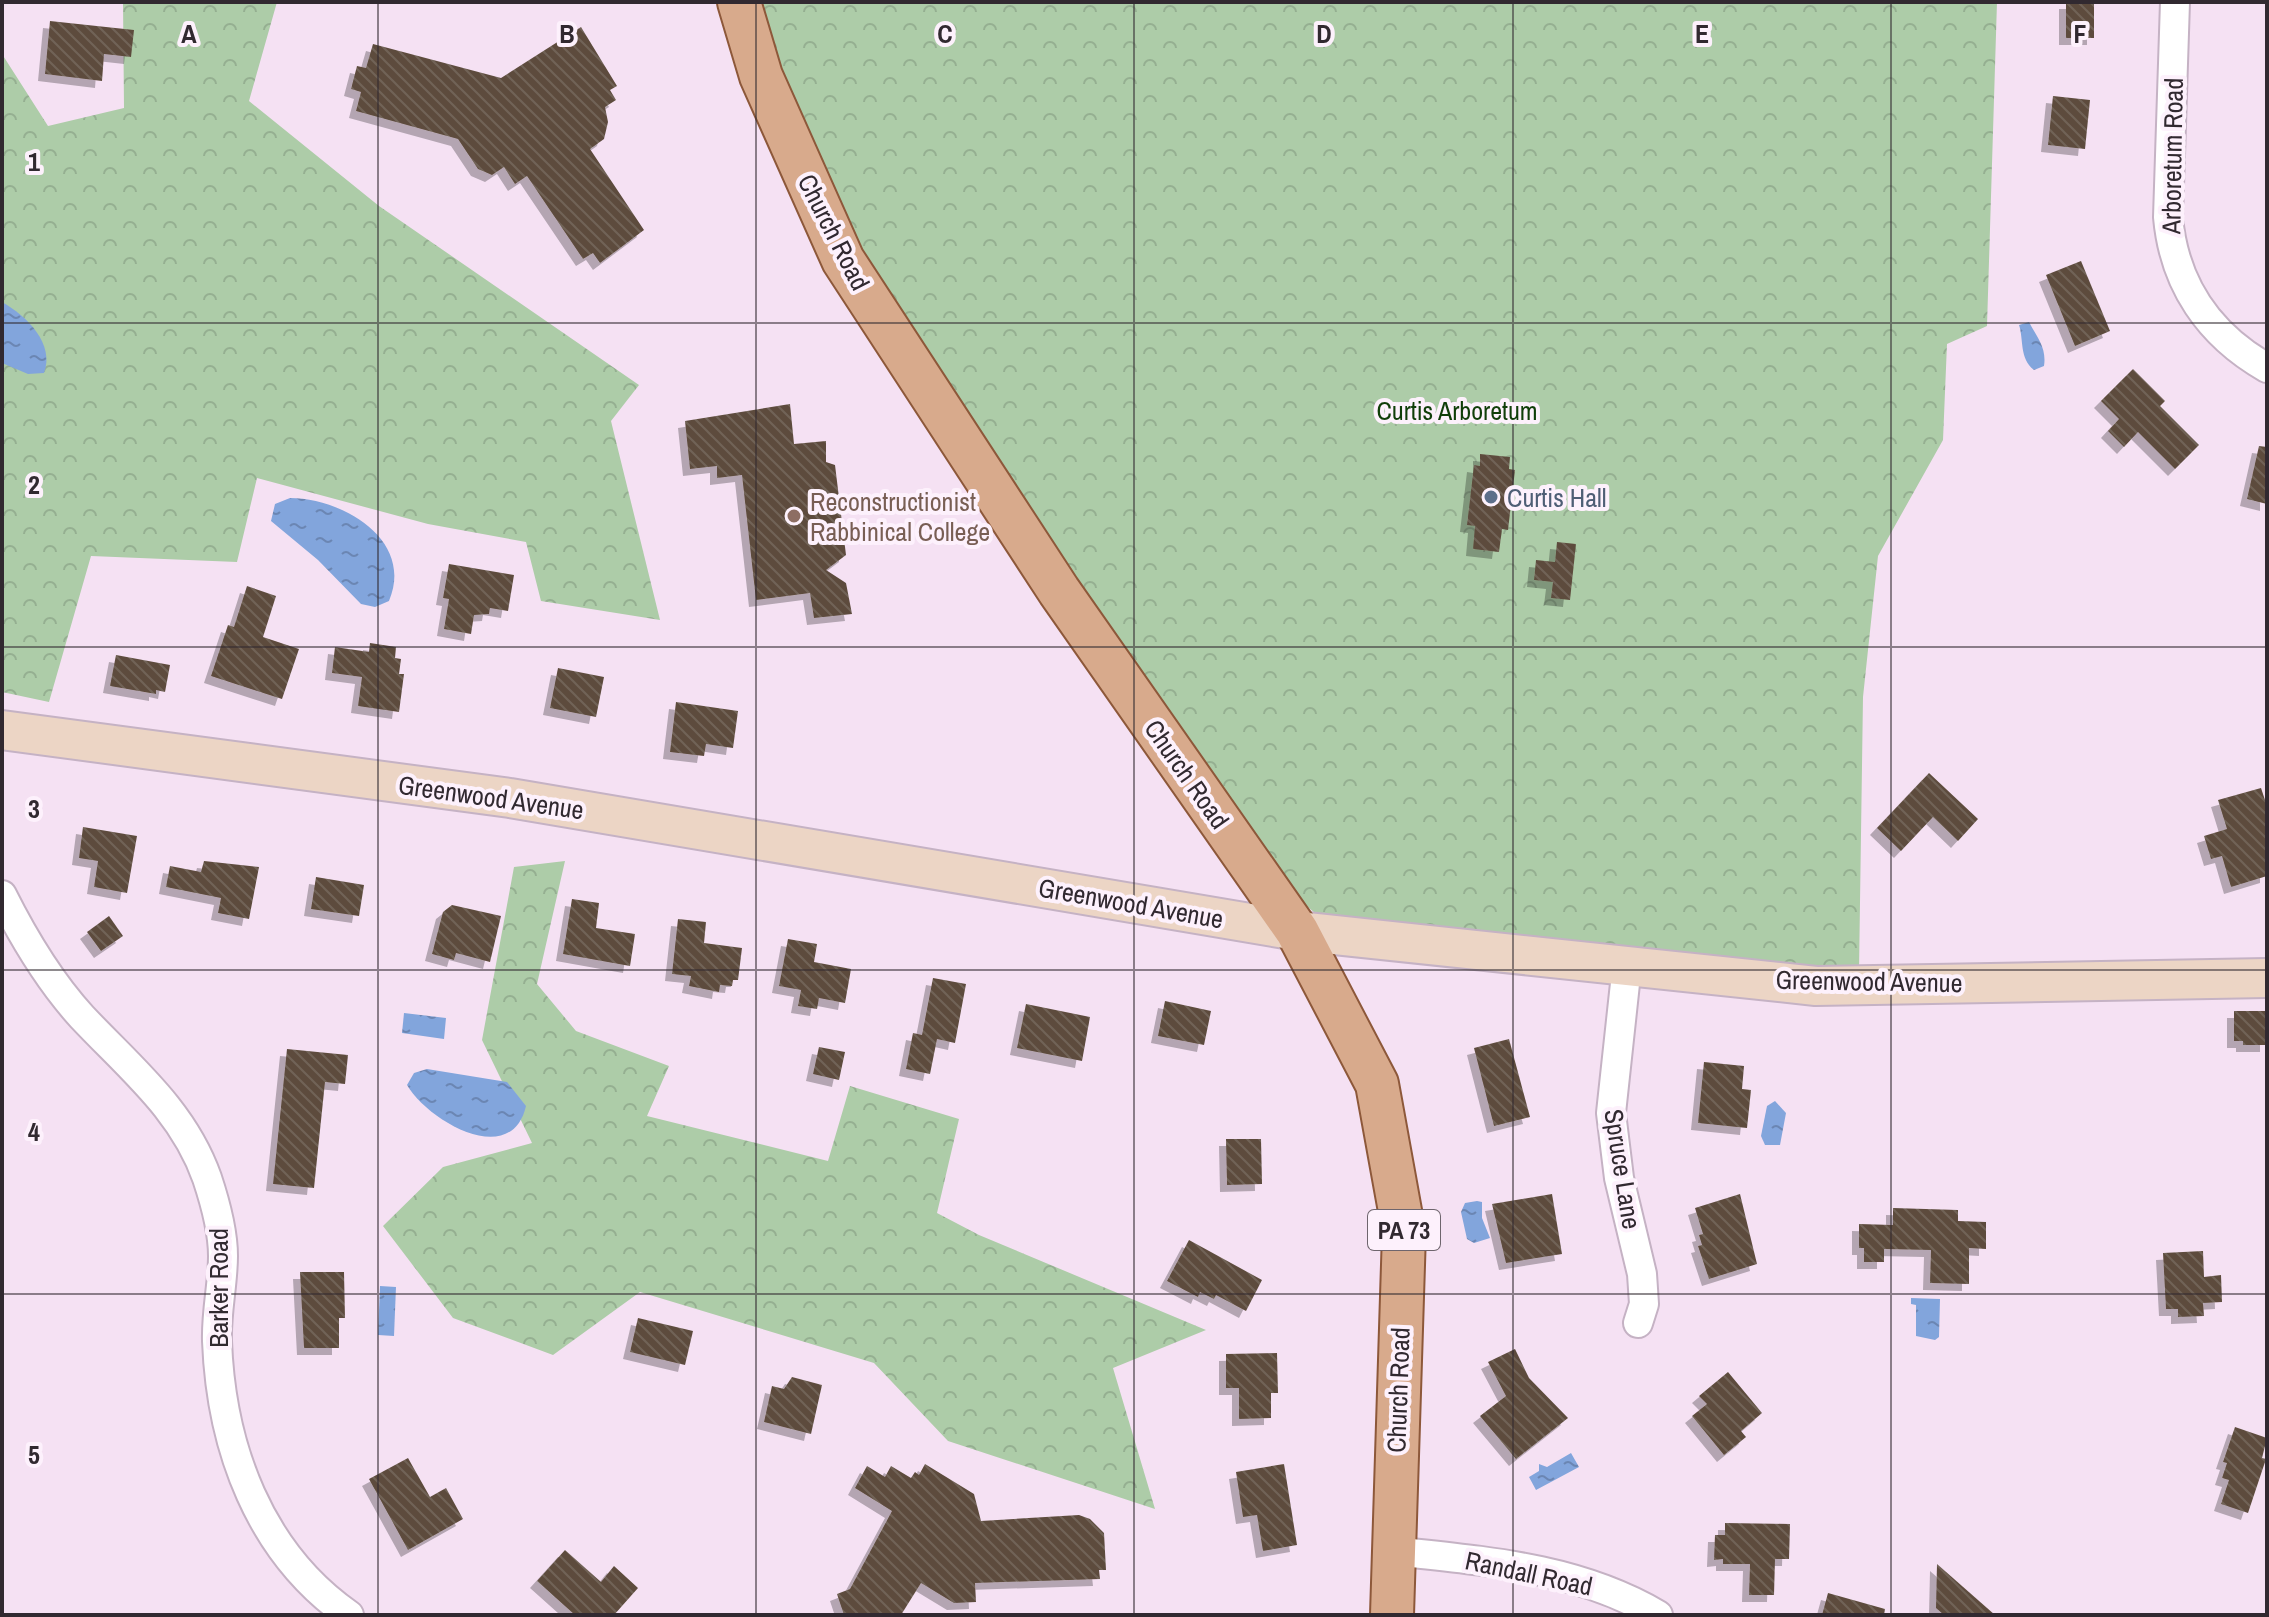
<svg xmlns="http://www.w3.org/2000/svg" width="2269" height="1617" font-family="'Archivo Narrow',sans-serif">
	<defs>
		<pattern id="forest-crowns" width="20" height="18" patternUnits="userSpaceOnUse" patternTransform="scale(2)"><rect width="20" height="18" fill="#adcca8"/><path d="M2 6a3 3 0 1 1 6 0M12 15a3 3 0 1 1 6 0" fill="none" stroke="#95af91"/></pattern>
		<pattern id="water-ripples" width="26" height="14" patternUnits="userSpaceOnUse" patternTransform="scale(2)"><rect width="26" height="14" fill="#82a5dc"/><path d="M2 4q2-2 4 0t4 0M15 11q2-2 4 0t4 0" fill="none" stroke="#6b86b3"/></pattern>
		<pattern id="building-back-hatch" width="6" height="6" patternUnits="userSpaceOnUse" patternTransform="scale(2)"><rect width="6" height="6" fill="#5d4c3d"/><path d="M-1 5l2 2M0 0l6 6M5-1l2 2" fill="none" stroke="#716357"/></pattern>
		<filter id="shadow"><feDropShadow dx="-7" dy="7" stdDeviation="0" flood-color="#0004"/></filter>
	</defs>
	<rect width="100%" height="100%" fill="#f5e1f3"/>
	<g fill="url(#forest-crowns)">
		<path d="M123 2H277L249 101 379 206 639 385 611 421 660 620 541 601 526 542 428 524 257 478 237 562 91 556 49 702 2 692V54L48 126 124 108Z"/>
		<path d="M756 2H1997L1987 326 1947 344 1943 440 1878 556 1863 697 1859 972 1322 919 1302 902 1062 559 845 227 810 158Z"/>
		<path d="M565 861 537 984 576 1031 669 1066 647 1116 828 1161 850 1086 959 1119 937 1213 979 1235 1206 1330 1113 1368 1155 1509 948 1441 874 1363 640 1292 553 1355 453 1318 383 1226 443 1167 532 1143 482 1040 514 867Z"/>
	</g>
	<g fill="url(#water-ripples)">
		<path d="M2 302C27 316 55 344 44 373L28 374 2 363Z"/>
		<path d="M2029 322C2036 336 2047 347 2044 366L2034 370C2019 358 2024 340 2019 325Z"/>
		<path d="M290 498C341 498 415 539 389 601L375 607 361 604 318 560 271 521 275 504Z"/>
		<path d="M404 1013 446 1018 444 1039 402 1033Z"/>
		<path d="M427 1069 507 1082 526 1106C511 1170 427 1120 407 1085L414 1073Z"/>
		<path d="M1775 1101 1786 1113 1780 1145H1765L1761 1136 1767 1106Z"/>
		<path d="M1477 1201 1482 1202V1218L1490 1238 1474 1243 1467 1239 1461 1212 1465 1203Z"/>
		<path d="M380 1286 396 1287 394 1336 378 1335Z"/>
		<path d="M1911 1298 1940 1299 1939 1337 1935 1340 1916 1336V1305L1911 1304Z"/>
		<path d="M1571 1453 1579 1467 1536 1490 1529 1477 1539 1471V1464L1547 1467Z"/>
	</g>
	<g fill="url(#building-back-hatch)" filter="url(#shadow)">
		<rect x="2066" y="2" width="28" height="36"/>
		<path d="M50 21 134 30 131 57 104 54 102 81 45 74Z"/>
		<path d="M581 27 617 86 610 90 616 100 605 107 608 122 604 139 590 149 644 230 600 263 593 253 583 259 527 176 515 184 504 167 492 175 478 169 458 139 356 111 361 92 351 89 357 66 366 68 373 44 501 78Z"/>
		<path d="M2053 96 2090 100 2085 149 2048 145Z"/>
		<path d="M2081 261 2110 331 2075 346 2046 275Z"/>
		<path d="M2133 369 2165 401 2160 406 2199 445 2175 469 2138 432 2124 447 2108 431 2119 419 2101 401Z"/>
		<path d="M790 404 794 444 826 441V462L835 465 846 555 826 570 846 583 852 614 814 618 810 593 756 600 742 475 717 478V466L690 469 685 421Z"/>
		<path d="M2259 446 2267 447V504L2247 499Z"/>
		<path d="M1480 454 1510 457 1509 469 1515 470 1508 530 1502 529 1499 552 1473 549 1475 526 1467 525 1474 465 1480 466Z"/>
		<path d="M1557 542 1576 544 1570 600 1551 598 1553 582 1534 580 1536 560 1555 562Z"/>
		<path d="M449 564 514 575 508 611 490 608 489 614 474 615 471 634 444 629 449 599 443 598Z"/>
		<path d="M247 586 276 596 263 637 299 649 282 699 211 676 228 625 234 627Z"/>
		<path d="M370 643 396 647 395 658 401 659 399 674H404L399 712 358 706 362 677 332 673 335 647 369 652Z"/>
		<path d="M116 655 170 665 165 692 156 690V694L110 686Z"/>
		<path d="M558 668 604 677 596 717 550 708Z"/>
		<path d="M676 702 738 711 733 748 706 744 704 756 670 752Z"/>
		<path d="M1929 773 1978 819 1958 841 1933 817 1901 851 1877 828Z"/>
		<path d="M2261 788 2267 806V876L2231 887 2222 856 2211 859 2204 836 2227 829 2218 800Z"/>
		<path d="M83 827 137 836 127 893 94 887 98 861 79 858Z"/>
		<path d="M204 861 259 867 249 919 218 913 221 898 166 887 170 866 201 872Z"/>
		<path d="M316 877 364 885 359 916 311 909Z"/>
		<path d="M572 899 599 903 596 928 635 934 630 966 563 954Z"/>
		<path d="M452 905 501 916 490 962 456 953 454 960 432 954 443 912Z"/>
		<path d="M109 916 123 936 101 951 87 932Z"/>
		<path d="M678 919 706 922 704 943 742 948 738 980H733L732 986 720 985 719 992 689 986 691 976 672 974Z"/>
		<path d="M788 939 817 944 814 962 851 969 845 1003 819 998 817 1009 798 1006 801 990 779 986Z"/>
		<path d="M933 978 966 984 955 1043 937 1039 930 1074 906 1069 913 1033 922 1035Z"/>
		<path d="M1165 1001 1211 1011 1204 1045 1158 1036Z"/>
		<path d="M1026 1004 1090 1017 1082 1061 1017 1048Z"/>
		<path d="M2234 1011H2267V1045H2243V1041H2234Z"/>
		<path d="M1509 1039 1530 1117 1494 1126 1474 1048Z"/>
		<path d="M819 1047 845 1052 839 1080 813 1074Z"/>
		<path d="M287 1049 348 1055 345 1084 325 1082 314 1188 273 1184Z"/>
		<path d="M1704 1062 1744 1066 1742 1089 1751 1090 1747 1128 1698 1123Z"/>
		<path d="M1226 1139H1261L1262 1184 1227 1185Z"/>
		<path d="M1552 1194 1562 1254 1506 1263 1492 1204Z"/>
		<path d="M1740 1194 1757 1264 1709 1279 1698 1246 1702 1245 1699 1235 1703 1234 1695 1208Z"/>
		<path d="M1893 1208 1958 1210V1221L1986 1222V1249L1969 1248V1284L1930 1283 1931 1250 1884 1249V1262H1864V1248H1859V1224L1893 1225Z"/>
		<path d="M1189 1240 1262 1280 1246 1311 1216 1295 1214 1299 1200 1292 1198 1297 1167 1281Z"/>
		<path d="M2203 1251 2204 1277 2221 1275 2222 1302 2203 1303 2204 1316 2178 1317V1309H2166L2163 1253Z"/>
		<path d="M300 1272H344L345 1318H339V1348H304Z"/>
		<path d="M638 1318 693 1331 685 1365 630 1352Z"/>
		<path d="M1515 1349 1529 1378 1568 1418 1516 1459 1480 1416 1506 1396 1488 1362Z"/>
		<path d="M1277 1353 1278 1393H1271V1418L1239 1419V1388H1226V1354Z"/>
		<path d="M1728 1372 1762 1413 1741 1431 1746 1437 1724 1455 1692 1416 1707 1404 1699 1396Z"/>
		<path d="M792 1377 822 1385 811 1434 764 1422 772 1386 784 1389Z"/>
		<path d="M2235 1427 2267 1438 2262 1458 2266 1459 2248 1513 2221 1504 2229 1480 2222 1478 2227 1463 2223 1462Z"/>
		<path d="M408 1458 430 1497 446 1488 463 1519 408 1550 369 1479Z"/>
		<path d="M925 1464 974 1494 981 1521 1079 1515 1090 1519 1104 1533 1106 1570H1099L1100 1579 975 1583 976 1602 954 1603 921 1583 901 1615H844L837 1594 850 1589 892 1511 855 1488 867 1466 885 1477 891 1466 911 1478 915 1472 919 1475Z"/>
		<path d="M1284 1464 1297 1545 1263 1551 1257 1515 1243 1517 1236 1472Z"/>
		<path d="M1725 1523 1790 1524 1789 1559H1775L1774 1595H1749L1750 1564H1723V1559L1714 1560 1715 1535H1725Z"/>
		<path d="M565 1550 601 1582 614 1566 638 1588 614 1615H575L537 1581Z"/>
		<path d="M1937 1564 1995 1615H1944L1936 1608Z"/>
		<path d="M1828 1593 1885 1609 1884 1615H1822Z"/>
	</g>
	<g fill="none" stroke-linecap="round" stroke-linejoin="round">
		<g stroke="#c5b2c4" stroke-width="32">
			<g id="minor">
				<path d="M2175 2 2168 217C2174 284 2209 335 2267 368"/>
				<path d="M2 895C23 937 50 982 82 1017 130 1068 183 1110 207 1178 215 1202 223 1230 223 1256 223 1284 216 1312 217 1341 221 1447 259 1552 349 1615"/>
				<path d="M1627 965 1611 1113 1619 1178 1642 1274 1644 1304 1638 1323"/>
				<path d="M1393 1551C1484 1561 1577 1567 1658 1615"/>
			</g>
		</g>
		<g stroke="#c5b2c4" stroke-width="42">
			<path id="secondary" d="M2 730 510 798 1297 931 1816 986 2267 978"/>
		</g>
		<g stroke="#8d583a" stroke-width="46">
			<path id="primary" d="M739 2 761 76 843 260 1059 591 1297 931 1377 1084 1404 1233 1392 1615"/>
		</g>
		<use href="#minor" stroke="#fff" stroke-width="28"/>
		<use href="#secondary" stroke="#ecd5c5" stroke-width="38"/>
		<use href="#primary" stroke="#d8aa8c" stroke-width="42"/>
	</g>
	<path fill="none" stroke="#312930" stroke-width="2" stroke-opacity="0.55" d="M378 2V1615M756 2V1615M1134 2V1615M1513 2V1615M1891 2V1615M2 323H2267M2 647H2267M2 970H2267M2 1294H2267"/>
	<circle fill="#5c6f8a" stroke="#fdf1fc" stroke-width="3" cx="1491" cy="497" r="8"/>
	<circle fill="#8d6e63" stroke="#fdf1fc" stroke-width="3" cx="794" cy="516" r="8"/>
	<g text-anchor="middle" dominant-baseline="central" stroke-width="8" stroke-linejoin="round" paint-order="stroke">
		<rect fill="#fdf1fc" stroke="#6e656d" stroke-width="2" x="1368" y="1210" width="72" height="40" rx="6"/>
		<g font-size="24" font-weight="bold" fill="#312930">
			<text x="1404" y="1230">PA 73</text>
		</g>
		<g font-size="26" fill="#312930" stroke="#fdf1fc">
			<text transform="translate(2172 156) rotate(-89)">Arboretum Road</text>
			<text transform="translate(834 232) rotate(63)">Church Road</text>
			<text transform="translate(1187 774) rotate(55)">Church Road</text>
			<text transform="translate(491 797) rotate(8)">Greenwood Avenue</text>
			<text transform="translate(1131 903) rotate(10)">Greenwood Avenue</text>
			<text transform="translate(1869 981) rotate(1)">Greenwood Avenue</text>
			<text transform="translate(1623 1169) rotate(81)">Spruce Lane</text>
			<text transform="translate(218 1288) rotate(-90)">Barker Road</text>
			<text transform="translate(1398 1390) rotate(-88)">Church Road</text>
			<text transform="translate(1529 1573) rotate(12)">Randall Road</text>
		</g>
		<g font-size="26" fill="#103e09" stroke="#fdf1fc">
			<text x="1457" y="410">Curtis Arboretum</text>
		</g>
		<g font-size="26" fill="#4e5e75" stroke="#fdf1fc" text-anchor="start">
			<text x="1507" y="497">Curtis Hall</text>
		</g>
		<g font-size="26" fill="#785e54" stroke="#fdf1fc" text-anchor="start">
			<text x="810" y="501">Reconstructionist<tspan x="810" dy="30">Rabbinical College</tspan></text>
		</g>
	</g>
	<g font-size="26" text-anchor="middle" font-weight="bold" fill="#312930" stroke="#fdf1fc" stroke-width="8" stroke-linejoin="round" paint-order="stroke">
		<text x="189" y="43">A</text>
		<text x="567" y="43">B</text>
		<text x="945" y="43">C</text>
		<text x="1324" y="43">D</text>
		<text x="1702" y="43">E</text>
		<text x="2080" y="43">F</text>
		<text x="34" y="171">1</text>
		<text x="34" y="494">2</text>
		<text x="34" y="818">3</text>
		<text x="34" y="1141">4</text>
		<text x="34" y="1464">5</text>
	</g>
	<rect width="2269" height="1617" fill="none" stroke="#312930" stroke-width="8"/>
</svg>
